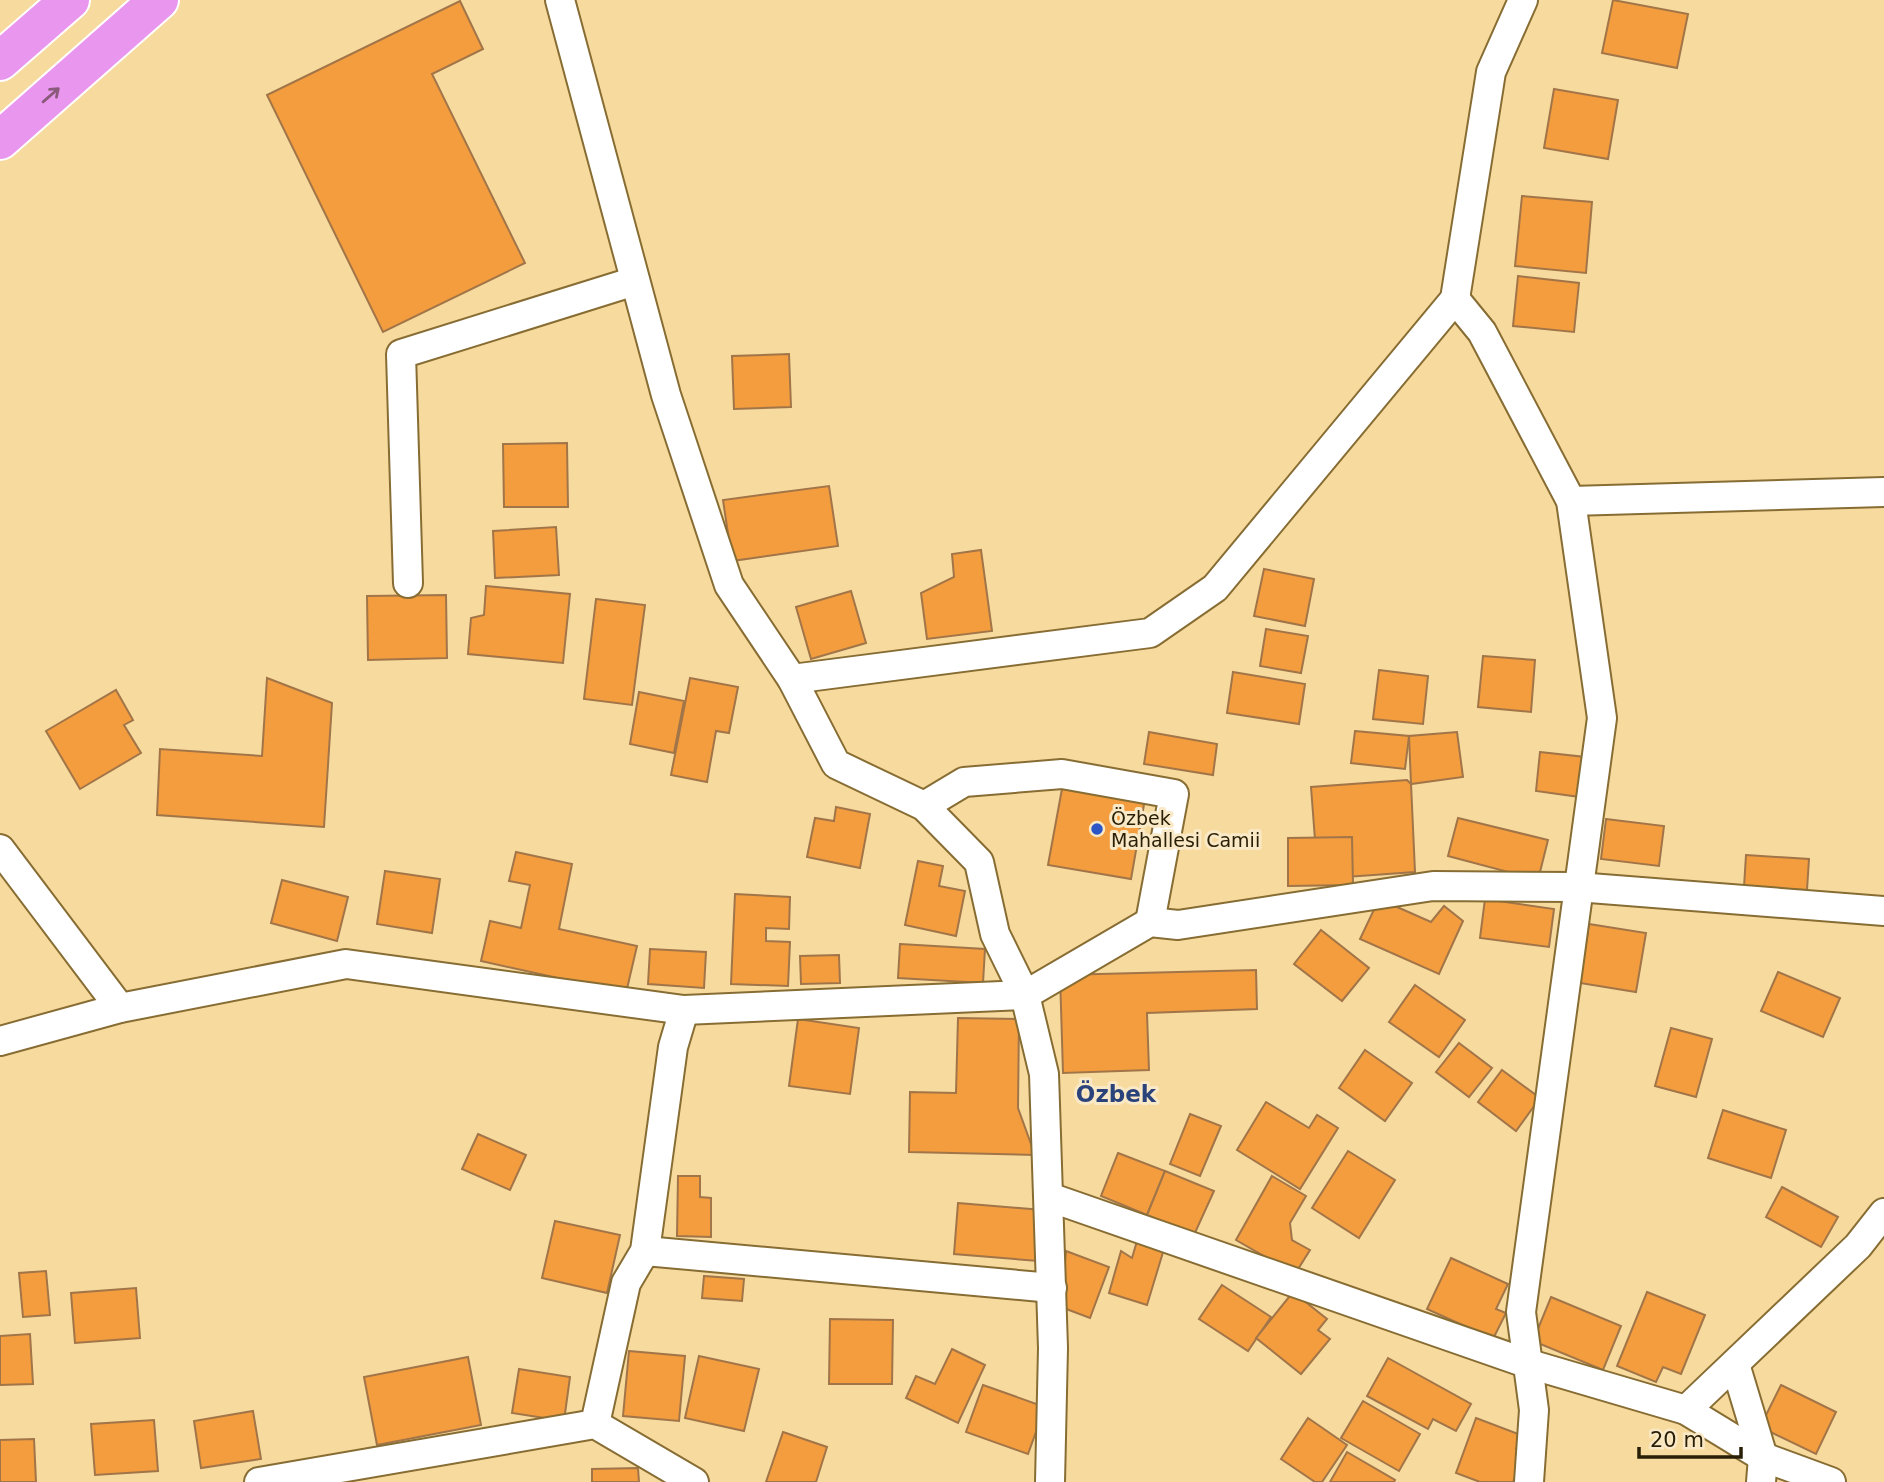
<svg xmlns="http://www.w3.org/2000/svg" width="1884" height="1482" font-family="'DejaVu Sans',sans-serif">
	<rect width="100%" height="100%" fill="#f7da9e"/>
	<g fill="#f39d3f" stroke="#a27548" stroke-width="2">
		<path d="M1613 0 1688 14 1677 68 1602 53Z"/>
		<path d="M460 1 483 49 432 74 525 263 383 332 267 95Z"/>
		<path d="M1554 89 1618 100 1608 159 1544 148Z"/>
		<path d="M1522 196 1592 202 1586 273 1515 266Z"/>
		<path d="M1518 276 1579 283 1574 332 1513 326Z"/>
		<path d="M789 354 791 407 734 409 732 356Z"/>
		<path d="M567 443 568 507H504L503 444Z"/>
		<path d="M829 486 838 546 732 561 723 500Z"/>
		<path d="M556 527 559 575 495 578 493 531Z"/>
		<path d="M981 550 992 631 927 639 921 593 954 577 952 554Z"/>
		<path d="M1264 569 1314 579 1305 626 1254 616Z"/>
		<path d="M486 586 570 594 563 663 468 654 471 618 484 615Z"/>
		<path d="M851 591 866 643 811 659 796 607Z"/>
		<path d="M446 595 447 658 368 660 367 596Z"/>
		<path d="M596 599 645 605 632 705 584 699Z"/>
		<path d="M1266 629 1308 636 1301 673 1260 666Z"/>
		<path d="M1483 656 1535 660 1531 712 1478 707Z"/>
		<path d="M1379 670 1428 676 1423 724 1373 719Z"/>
		<path d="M1233 672 1305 684 1299 724 1227 713Z"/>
		<path d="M267 678 332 703 324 827 157 815 160 749 262 756Z"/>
		<path d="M690 678 738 687 729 733 716 731 707 782 671 775Z"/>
		<path d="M116 690 133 720 124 725 141 753 80 789 46 731Z"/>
		<path d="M639 692 684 701 674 753 630 744Z"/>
		<path d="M1355 731 1409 736 1405 769 1351 763Z"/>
		<path d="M1149 732 1217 744 1213 775 1144 764Z"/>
		<path d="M1457 732 1463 777 1411 784 1409 736Z"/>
		<path d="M1540 752 1585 757 1580 797 1536 791Z"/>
		<path d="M1064 778 1146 793 1131 879 1048 865Z"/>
		<path d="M1407 780 1411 784 1415 872 1318 879 1311 787Z"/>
		<path d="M836 807 870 814 860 868 807 857 815 818 834 821Z"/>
		<path d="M1458 818 1548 840 1538 880 1448 856Z"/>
		<path d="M1606 819 1664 826 1659 866 1601 859Z"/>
		<path d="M1352 837 1353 885 1288 886V838Z"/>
		<path d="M516 852 572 864 559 929 637 946 626 993 481 961 490 921 521 928 530 885 509 881Z"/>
		<path d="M1746 855 1809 859 1807 890 1744 887Z"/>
		<path d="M918 861 943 866 939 886 965 891 956 936 905 925Z"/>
		<path d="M385 871 440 879 432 933 377 924Z"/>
		<path d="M282 880 348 897 337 941 271 923Z"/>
		<path d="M735 894 790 897 789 929 766 928V941L790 942 788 986 731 984Z"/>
		<path d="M1379 899 1431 922 1444 906 1463 921 1439 974 1360 939Z"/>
		<path d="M1485 899 1554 909 1549 947 1480 938Z"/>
		<path d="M1589 924 1646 933 1636 992 1580 983Z"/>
		<path d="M1321 930 1369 968 1342 1001 1294 964Z"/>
		<path d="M900 944 985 949 983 983 898 978Z"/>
		<path d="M650 949 706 952 704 988 648 984Z"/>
		<path d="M839 955 840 983 801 984 800 956Z"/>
		<path d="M1256 970 1257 1009 1147 1013 1149 1070 1063 1073 1060 975Z"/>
		<path d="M1778 972 1840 998 1823 1037 1761 1011Z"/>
		<path d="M1415 985 1465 1020 1439 1057 1389 1022Z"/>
		<path d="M958 1018 1019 1019 1018 1108 1035 1155 909 1152 910 1092 956 1093Z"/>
		<path d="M798 1019 859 1028 850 1094 789 1086Z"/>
		<path d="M1671 1028 1712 1039 1696 1097 1655 1086Z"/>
		<path d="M1459 1043 1492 1068 1469 1097 1436 1072Z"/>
		<path d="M1365 1050 1412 1083 1385 1121 1339 1088Z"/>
		<path d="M1502 1070 1540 1098 1516 1131 1478 1102Z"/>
		<path d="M1266 1102 1309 1128 1317 1115 1338 1128 1300 1189 1237 1150Z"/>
		<path d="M1723 1110 1786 1130 1771 1178 1708 1158Z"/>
		<path d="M1190 1114 1221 1126 1200 1176 1170 1164Z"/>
		<path d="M478 1134 526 1155 510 1190 462 1169Z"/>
		<path d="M1348 1151 1395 1180 1359 1238 1312 1208Z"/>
		<path d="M1118 1153 1165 1171 1147 1215 1101 1196Z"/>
		<path d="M1165 1171 1214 1191 1194 1235 1147 1215Z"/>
		<path d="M678 1176H700V1197L711 1198V1237L677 1236Z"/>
		<path d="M1272 1176 1306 1196 1290 1223 1292 1240 1310 1250 1295 1274 1236 1240Z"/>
		<path d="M1782 1187 1838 1217 1821 1247 1766 1217Z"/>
		<path d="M958 1203 1042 1210 1038 1261 954 1254Z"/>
		<path d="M555 1221 620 1235 607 1293 542 1278Z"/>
		<path d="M1137 1241 1164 1249 1147 1305 1109 1293 1121 1251 1132 1258Z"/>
		<path d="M1066 1251 1109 1267 1090 1318 1061 1307Z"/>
		<path d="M1451 1258 1508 1284 1496 1309 1506 1313 1493 1339 1427 1309Z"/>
		<path d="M46 1271 50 1315 23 1317 19 1273Z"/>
		<path d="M704 1276 744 1279 742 1301 702 1298Z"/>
		<path d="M1222 1285 1271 1317 1248 1351 1199 1319Z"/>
		<path d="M136 1288 140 1338 75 1343 71 1293Z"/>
		<path d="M1293 1292 1327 1319 1318 1330 1330 1339 1301 1374 1256 1338Z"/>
		<path d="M1647 1292 1705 1315 1681 1374 1663 1367 1656 1382 1617 1366Z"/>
		<path d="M1551 1297 1621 1326 1603 1370 1533 1341Z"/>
		<path d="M830 1319 893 1320 892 1384H829Z"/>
		<path d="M30 1334 33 1384 0 1385V1336Z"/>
		<path d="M952 1349 985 1365 958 1423 906 1398 916 1376 935 1384Z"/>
		<path d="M629 1351 685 1356 679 1421 623 1416Z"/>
		<path d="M699 1356 759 1369 744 1431 685 1418Z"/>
		<path d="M468 1357 481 1425 377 1445 364 1377Z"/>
		<path d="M1388 1358 1471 1404 1456 1431 1433 1419 1428 1429 1367 1396Z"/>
		<path d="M519 1369 570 1377 564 1421 512 1413Z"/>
		<path d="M983 1385 1045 1407 1028 1454 966 1432Z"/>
		<path d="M1781 1385 1836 1412 1816 1454 1760 1427Z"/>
		<path d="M1363 1401 1420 1434 1399 1471 1341 1438Z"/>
		<path d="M253 1411 261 1459 201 1468 194 1421Z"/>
		<path d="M1308 1418 1347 1445 1322 1482H1315L1281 1459Z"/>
		<path d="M1476 1418 1521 1435 1516 1449 1524 1453 1513 1482H1480L1456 1473Z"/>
		<path d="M154 1420 158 1471 95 1475 91 1424Z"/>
		<path d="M783 1432 827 1447 816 1482H766Z"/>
		<path d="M34 1439 36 1482H0V1440Z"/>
		<path d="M1347 1452 1395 1480 1394 1482H1330Z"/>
		<path d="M638 1468 639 1482H592V1469Z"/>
	</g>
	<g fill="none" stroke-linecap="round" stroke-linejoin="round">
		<g stroke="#876d33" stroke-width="32">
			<g id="street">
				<path d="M560 0 666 395 729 585 792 679 836 764 924 806 979 862 995 934 1025 995 1044 1074 1053 1348 1050 1482"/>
				<path d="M1455 299 1482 332 1571 501 1602 718 1521 1312 1534 1410 1529 1482"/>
				<path d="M1571 501 1884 492"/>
				<path d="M408 583 401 354 635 281"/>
				<path d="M792 679 1150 633 1215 588 1455 299 1491 72 1523 0"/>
				<path d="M924 806 964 782 1062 774 1174 794 1150 922"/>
				<path d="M0 849 120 1008"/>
				<path d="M0 1041 120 1008 346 964 684 1010 1025 995 1150 922 1178 925 1433 886 1577 887 1884 911"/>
				<path d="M1049 1197 1526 1363 1686 1410 1763 1457 1831 1482"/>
				<path d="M645 1251 1052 1288"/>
				<path d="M1735 1364 1763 1457 1761 1482"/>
				<path d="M1686 1410 1858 1246 1884 1213"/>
				<path d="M595 1424 626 1283 645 1251 673 1047 684 1010"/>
				<path d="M259 1482 595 1424 694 1482"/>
			</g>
		</g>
		<g stroke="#fff" stroke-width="42">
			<g id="highway">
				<path d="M0 61 70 0"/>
				<path d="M0 140 159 0"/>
			</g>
		</g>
		<use href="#street" stroke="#fff" stroke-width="28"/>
		<use href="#highway" stroke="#e996ef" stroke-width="38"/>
	</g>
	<defs><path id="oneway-shaft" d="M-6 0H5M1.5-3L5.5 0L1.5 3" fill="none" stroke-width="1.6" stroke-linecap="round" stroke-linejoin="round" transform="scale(1.75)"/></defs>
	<use stroke="#895a7a" href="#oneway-shaft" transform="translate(51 95) rotate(-41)"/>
	<circle fill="#2c56c5" stroke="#fae9c6" stroke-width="2.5" cx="1097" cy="829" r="7"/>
	<g text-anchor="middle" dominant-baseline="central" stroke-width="6" stroke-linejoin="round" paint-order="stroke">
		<g font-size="19" fill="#291e06" stroke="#fae9c6" text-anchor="start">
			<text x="1111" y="818">Özbek<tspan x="1111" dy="22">Mahallesi Camii</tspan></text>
		</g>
		<g font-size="23" font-weight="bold" fill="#2b437b" stroke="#fae9c6">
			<text x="1116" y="1094">Özbek</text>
		</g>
	</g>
	<path d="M1639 1447v10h102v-10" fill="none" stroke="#291e06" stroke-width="3.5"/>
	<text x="1650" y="1447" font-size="21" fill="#291e06" stroke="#fae9c6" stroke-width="5" paint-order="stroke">20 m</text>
</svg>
